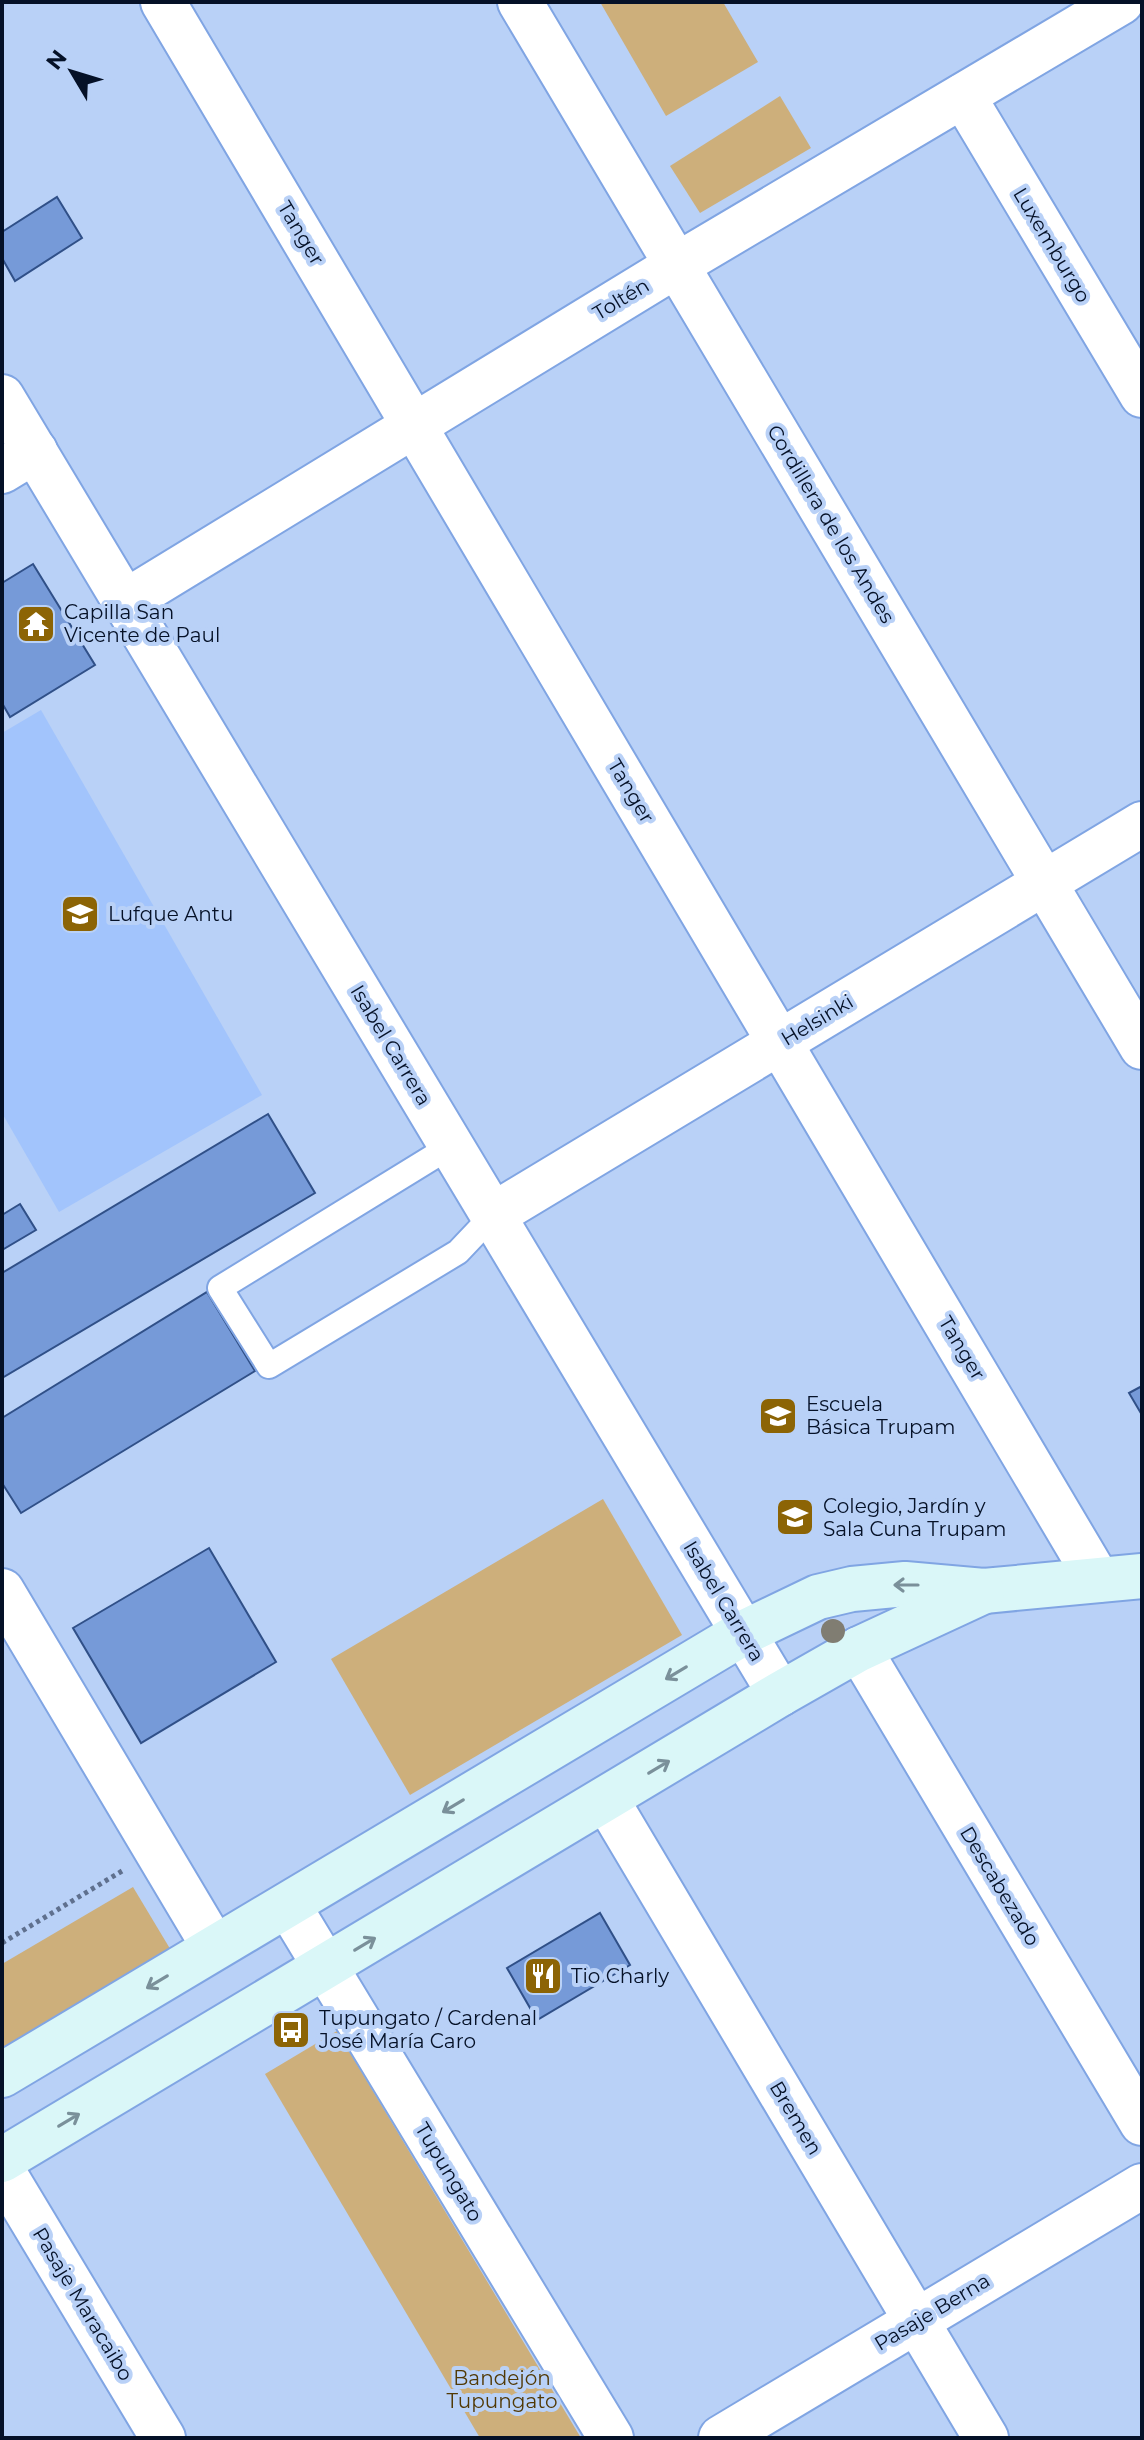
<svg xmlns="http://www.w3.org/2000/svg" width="1144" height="2440" font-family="Montserrat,sans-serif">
	<rect width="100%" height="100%" fill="#b9d1f7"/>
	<path fill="#a2c4fc" d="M41 710 262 1095 59 1212 2 1113V733Z"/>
	<g fill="#cdaf7b">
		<path d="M600 2H723L758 62 666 116Z"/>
		<path d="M780 96 811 148 700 213 670 166Z"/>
		<path d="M603 1499 682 1635 410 1795 331 1659Z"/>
		<path d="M133 1887 175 1957 2 2060V1964Z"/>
		<path d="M337 2031 581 2438H480L265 2074Z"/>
	</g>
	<g fill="#769ad8" stroke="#305088" stroke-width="2">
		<path d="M57 197 82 238 15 281 2 258V232Z"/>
		<path d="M33 564 95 665 10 717 2 703V583Z"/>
		<path d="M268 1114 315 1193 2 1378V1273Z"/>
		<path d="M20 1204 36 1230 2 1250V1215Z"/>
		<path d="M207 1292 255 1371 21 1513 2 1483V1418Z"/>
		<path d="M1142 1386V1415L1129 1393Z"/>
		<path d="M209 1548 276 1662 141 1743 73 1628Z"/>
		<path d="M600 1913 630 1965 537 2020 507 1968Z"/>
	</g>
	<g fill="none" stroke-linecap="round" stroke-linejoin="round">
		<g stroke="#80a5e3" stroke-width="28">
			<path id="service" d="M451 1146 220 1288 269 1366 458 1252 493 1215"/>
		</g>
		<g stroke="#80a5e3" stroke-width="48">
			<g id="minor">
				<path d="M163 2 1098 1580"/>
				<path d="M520 2 1142 1047"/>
				<path d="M963 96 1142 395"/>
				<path d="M2 471 35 451"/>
				<path d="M125 602 677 265 1121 2"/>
				<path d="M493 1215 1142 824"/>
				<path d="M2 1591 214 1947"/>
				<path d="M859 1649 1142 2123"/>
				<path d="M606 1799 986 2438"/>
				<path d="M2 2170 163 2438"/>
				<path d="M721 2438 1142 2186"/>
			</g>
		</g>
		<g stroke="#80a5e3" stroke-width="48">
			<g id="tertiary">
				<path d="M2 397 780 1694"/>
				<path d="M288 1905 611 2438"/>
			</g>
		</g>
		<g stroke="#80a5e3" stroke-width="48">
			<g id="secondary">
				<path d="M2 2075 743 1633 818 1597 852 1589 905 1584 984 1591 1142 1576"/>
				<path d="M2 2160 780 1694 859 1649 982 1592"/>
			</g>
		</g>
		<path stroke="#5f708e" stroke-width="5" stroke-dasharray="4 4" stroke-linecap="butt" d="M2 1943 122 1871"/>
		<use href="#service" stroke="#fff" stroke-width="24"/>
		<use href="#minor" stroke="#fff" stroke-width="44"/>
		<use href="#tertiary" stroke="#fff" stroke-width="44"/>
		<use href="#secondary" stroke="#daf7f8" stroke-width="44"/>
	</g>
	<circle fill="#807d72" cx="833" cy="1631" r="12"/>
	<defs><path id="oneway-shaft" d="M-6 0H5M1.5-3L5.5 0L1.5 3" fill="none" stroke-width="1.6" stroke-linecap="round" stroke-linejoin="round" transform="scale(2)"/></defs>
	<g stroke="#7a909a">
		<use href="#oneway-shaft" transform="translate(906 1585) rotate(-180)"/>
		<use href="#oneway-shaft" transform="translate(676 1673) rotate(149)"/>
		<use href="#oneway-shaft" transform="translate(659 1767) rotate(-31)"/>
		<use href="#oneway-shaft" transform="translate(453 1806) rotate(149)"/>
		<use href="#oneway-shaft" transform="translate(365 1944) rotate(-31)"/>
		<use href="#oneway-shaft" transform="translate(157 1982) rotate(149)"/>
		<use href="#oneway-shaft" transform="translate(69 2120) rotate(-31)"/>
	</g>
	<defs>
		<g id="temple-square" transform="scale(2)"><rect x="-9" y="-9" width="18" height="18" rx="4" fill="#8c6405" stroke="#b9d1f7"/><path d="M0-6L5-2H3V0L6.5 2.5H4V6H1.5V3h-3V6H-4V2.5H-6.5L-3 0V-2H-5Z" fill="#fff"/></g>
		<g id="school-square" transform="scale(2)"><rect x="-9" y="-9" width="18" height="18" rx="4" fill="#8c6405" stroke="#b9d1f7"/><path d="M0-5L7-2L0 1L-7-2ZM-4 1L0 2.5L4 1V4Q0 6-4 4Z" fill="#fff"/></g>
		<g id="restaurant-square" transform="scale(2)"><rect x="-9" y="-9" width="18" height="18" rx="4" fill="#8c6405" stroke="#b9d1f7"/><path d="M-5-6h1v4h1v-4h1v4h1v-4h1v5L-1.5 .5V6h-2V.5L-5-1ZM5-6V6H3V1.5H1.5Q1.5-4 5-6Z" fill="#fff"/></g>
		<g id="bus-square" transform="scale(2)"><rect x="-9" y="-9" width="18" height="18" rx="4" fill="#8c6405" stroke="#b9d1f7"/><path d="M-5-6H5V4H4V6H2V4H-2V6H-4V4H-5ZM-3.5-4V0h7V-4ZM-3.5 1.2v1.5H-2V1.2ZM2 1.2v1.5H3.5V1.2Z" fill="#fff"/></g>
	</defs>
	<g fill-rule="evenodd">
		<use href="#temple-square" x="36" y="624"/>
		<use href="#school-square" x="80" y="914"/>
		<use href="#school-square" x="778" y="1416"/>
		<use href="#school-square" x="795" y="1517"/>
		<use href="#restaurant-square" x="543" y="1976"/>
		<use href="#bus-square" x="291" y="2030"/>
	</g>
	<g text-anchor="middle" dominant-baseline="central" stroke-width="8" stroke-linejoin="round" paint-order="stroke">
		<g font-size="20" fill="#051127" stroke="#b9d1f7">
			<text transform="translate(301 233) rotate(59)">Tanger</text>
			<text transform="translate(1052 245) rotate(59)">Luxemburgo</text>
			<text transform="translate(621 299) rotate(-31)">Toltén</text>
			<text transform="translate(831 524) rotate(59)">Cordillera de los Andes</text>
			<text transform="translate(631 791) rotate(59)">Tanger</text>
			<text transform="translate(817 1020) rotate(-31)">Helsinki</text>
			<text transform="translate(391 1045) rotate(59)">Isabel Carrera</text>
			<text transform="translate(962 1348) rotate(59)">Tanger</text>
			<text transform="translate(724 1601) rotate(59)">Isabel Carrera</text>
			<text transform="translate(1000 1886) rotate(59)">Descabezado</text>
			<text transform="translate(796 2118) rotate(59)">Bremen</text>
			<text transform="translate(449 2172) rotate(59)">Tupungato</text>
			<text transform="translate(83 2304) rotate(59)">Pasaje Maracaibo</text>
			<text transform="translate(932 2312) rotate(-31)">Pasaje Berna</text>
		</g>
		<g font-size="20" fill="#051127" stroke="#b9d1f7" text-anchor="start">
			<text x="64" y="612">Capilla San<tspan x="64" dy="23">Vicente de Paul</tspan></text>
			<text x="108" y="914">Lufque Antu</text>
			<text x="806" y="1404">Escuela<tspan x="806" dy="23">Básica Trupam</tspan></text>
			<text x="823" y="1506">Colegio, Jardín y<tspan x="823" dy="23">Sala Cuna Trupam</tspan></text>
			<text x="571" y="1976">Tio Charly</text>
			<text x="319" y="2018">Tupungato / Cardenal<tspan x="319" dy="23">José María Caro</tspan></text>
		</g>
		<g font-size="20" fill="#513905" stroke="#b9d1f7">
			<text x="502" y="2378">Bandejón<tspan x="502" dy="23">Tupungato</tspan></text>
		</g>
	</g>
	<rect width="1144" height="2440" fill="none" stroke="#051127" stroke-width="8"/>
	<g transform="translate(72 72) rotate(308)" stroke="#b9d1f7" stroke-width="6" paint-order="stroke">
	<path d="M0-6L14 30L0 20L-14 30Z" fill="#051127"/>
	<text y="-12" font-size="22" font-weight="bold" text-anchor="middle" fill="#051127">N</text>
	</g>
</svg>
